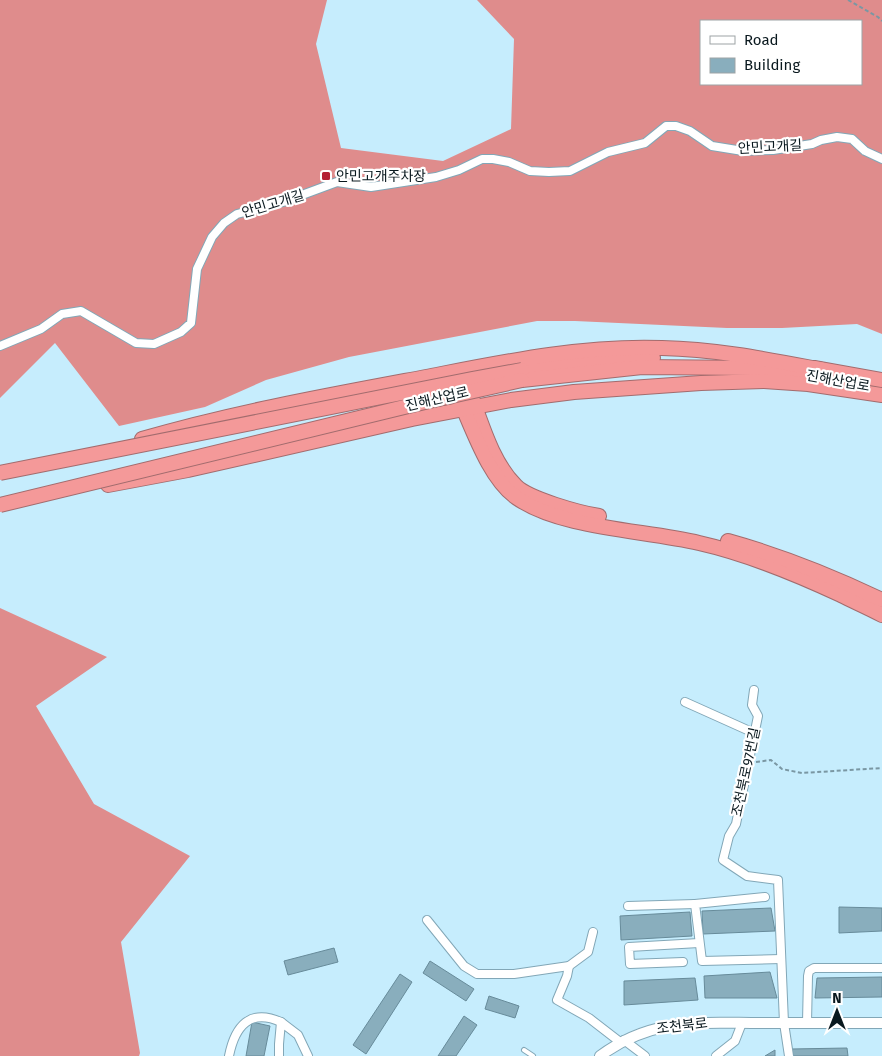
<svg xmlns="http://www.w3.org/2000/svg" width="882" height="1056" font-family="'Fira Sans','Noto Sans KR',sans-serif">
	<rect width="100%" height="100%" fill="#c6edfd"/>
	<g fill="#df8c8c" fill-rule="evenodd">
		<path d="M0 0H327L316 44 341 148 443 161 511 129 514 39 477 0H882V334L857 324 782 328H727L575 321H537L349 357 266 380 205 407 119 426 55 343 0 398ZM701 21H861V84H701Z"/>
		<path d="M0 608 107 657 36 706 94 804 190 856 121 942 140 1053 139 1056H0Z"/>
	</g>
	<g fill="#89aebd" stroke="#678b9a">
		<path d="M839 907 882 908V931L839 933Z"/>
		<path d="M771 908 775 931 703 934 702 911Z"/>
		<path d="M690 912 692 936 621 940 620 916Z"/>
		<path d="M334 948 338 962 288 975 284 961Z"/>
		<path d="M430 961 474 989 466 1001 423 973Z"/>
		<path d="M770 972 777 998H705L704 976Z"/>
		<path d="M400 974 412 982 366 1054 353 1045Z"/>
		<path d="M882 977V997L815 998 817 978Z"/>
		<path d="M695 978 698 1000 624 1005V981Z"/>
		<path d="M489 996 519 1006 515 1018 485 1009Z"/>
		<path d="M464 1016 477 1025 456 1056H438Z"/>
		<path d="M252 1022 270 1026 264 1056H246Z"/>
		<path d="M847 1048 848 1056H792L791 1049Z"/>
		<path d="M775 1050V1056H765Z"/>
	</g>
	<g fill="none" stroke-linecap="round" stroke-linejoin="round">
		<g stroke="#82a7b7" stroke-width="6">
			<path id="lane" d="M524 1050 533 1056"/>
		</g>
		<g stroke="#82a7b7" stroke-width="10">
			<g id="street">
				<path d="M0 346 41 329 62 314 81 311 136 343 154 344 181 332 191 323 197 269 212 237 224 223 237 214 283 202 337 182 371 187 436 177 459 170 482 159H493L509 162 530 171 549 172 570 171 608 152 645 143 666 126H676L690 131 712 146 743 151 773 150 812 144 821 140 837 137 852 139 865 151 882 159"/>
				<path d="M754 690 752 705 758 716 736 824 729 836 723 860 747 876 778 880 784 1023 789 1056"/>
				<path d="M685 702 754 733"/>
				<path d="M765 897 695 904 702 961 781 959"/>
				<path d="M628 906 695 904"/>
				<path d="M427 920 464 966 477 974H514L569 966"/>
				<path d="M593 932 588 952 569 966 567 976 557 1000 589 1018 620 1042"/>
				<path d="M683 962 630 964 629 947 699 943"/>
				<path d="M807 1023 808 976 809 971 814 968H882"/>
				<path d="M624 1040 645 1056"/>
				<path d="M229 1056C235 1026 250 1008 281 1022"/>
				<path d="M279 1056V1044L281 1022 298 1035 308 1056"/>
				<path d="M716 1056 735 1041 742 1023"/>
			</g>
		</g>
		<g stroke="#82a7b7" stroke-width="12">
			<path id="secondary" d="M600 1056C652 1017 700 1023 760 1023 801 1023 841 1023 882 1023"/>
		</g>
		<g stroke="#a26c6e" stroke-width="16">
			<g id="highway">
				<path d="M814 368 882 380"/>
				<path d="M522 370 584 361 653 358"/>
				<path d="M522 380 642 367 754 368 803 375"/>
				<path d="M472 398C483 428 493 463 516 486 529 499 580 513 599 516"/>
				<path d="M460 401C473 430 490 480 517 498 562 529 645 530 699 543 748 554 796 574 841 595 855 602 869 608 882 615"/>
				<path d="M142 439C235 412 330 395 426 377 503 362 583 345 662 348 716 349 770 360 823 370"/>
				<path d="M108 485 188 470 412 419 511 400 574 392 701 383 764 381 808 384 882 395"/>
				<path d="M728 541C782 556 832 576 882 600"/>
			</g>
		</g>
		<g stroke="#7a97a3" stroke-width="2" stroke-dasharray="4 2.5" stroke-linecap="butt">
			<path d="M848 0 878 17 882 21"/>
			<path d="M756 762 771 760 782 769 802 773 882 768"/>
		</g>
		<use href="#lane" stroke="#fff" stroke-width="4"/>
		<use href="#street" stroke="#fff" stroke-width="8"/>
		<use href="#secondary" stroke="#fff" stroke-width="10"/>
		<use href="#highway" stroke="#f49999" stroke-width="14"/>
		<g stroke="#a26c6e" stroke-width="16" stroke-linecap="butt">
			<g id="highway-bridge">
				<path d="M0 473 472 379 522 370"/>
				<path d="M0 505 429 401 522 380"/>
			</g>
		</g>
		<use href="#highway-bridge" stroke="#f49999" stroke-width="14"/>
	</g>
	<rect fill="#b42135" stroke="#fff" stroke-width="2" x="321" y="171" width="10" height="10" rx="2.5"/>
	<g text-anchor="middle" dominant-baseline="central" stroke-width="4.5" stroke-linejoin="round" paint-order="stroke">
		<g font-size="14" fill="#09181e" stroke="#fff">
			<text transform="translate(770 147) rotate(-3)">안민고개길</text>
			<text transform="translate(273 204) rotate(-17)">안민고개길</text>
			<text transform="translate(838 381) rotate(10)">진해산업로</text>
			<text transform="translate(437 399) rotate(-13)">진해산업로</text>
			<text transform="translate(746 772) rotate(-78)">조천북로97번길</text>
			<text transform="translate(682 1026) rotate(-7)">조천북로</text>
		</g>
		<g font-size="14" fill="#09181e" stroke="#fff" text-anchor="start">
			<text x="336" y="176">안민고개주차장</text>
		</g>
	</g>
	<rect x="700" y="20" width="162" height="65" fill="#ffffff" stroke="#9da3a5"/>
	<rect x="710" y="36" width="25" height="8" fill="#ffffff" stroke="#9da3a5"/>
	<text x="744" y="45" font-size="15" fill="#09181e">Road</text>
	<rect x="710" y="58" width="25" height="15" fill="#89aebd" stroke="#9da3a5"/>
	<text x="744" y="70" font-size="15" fill="#09181e">Building</text>
	<g transform="translate(837 1011)" stroke="#ffffff" stroke-width="4" paint-order="stroke">
	<path d="M0-4L9 19L0 12L-9 19Z" fill="#09181e"/>
	<text y="-8" font-size="14" font-weight="bold" text-anchor="middle" fill="#09181e">N</text>
	</g>
</svg>
